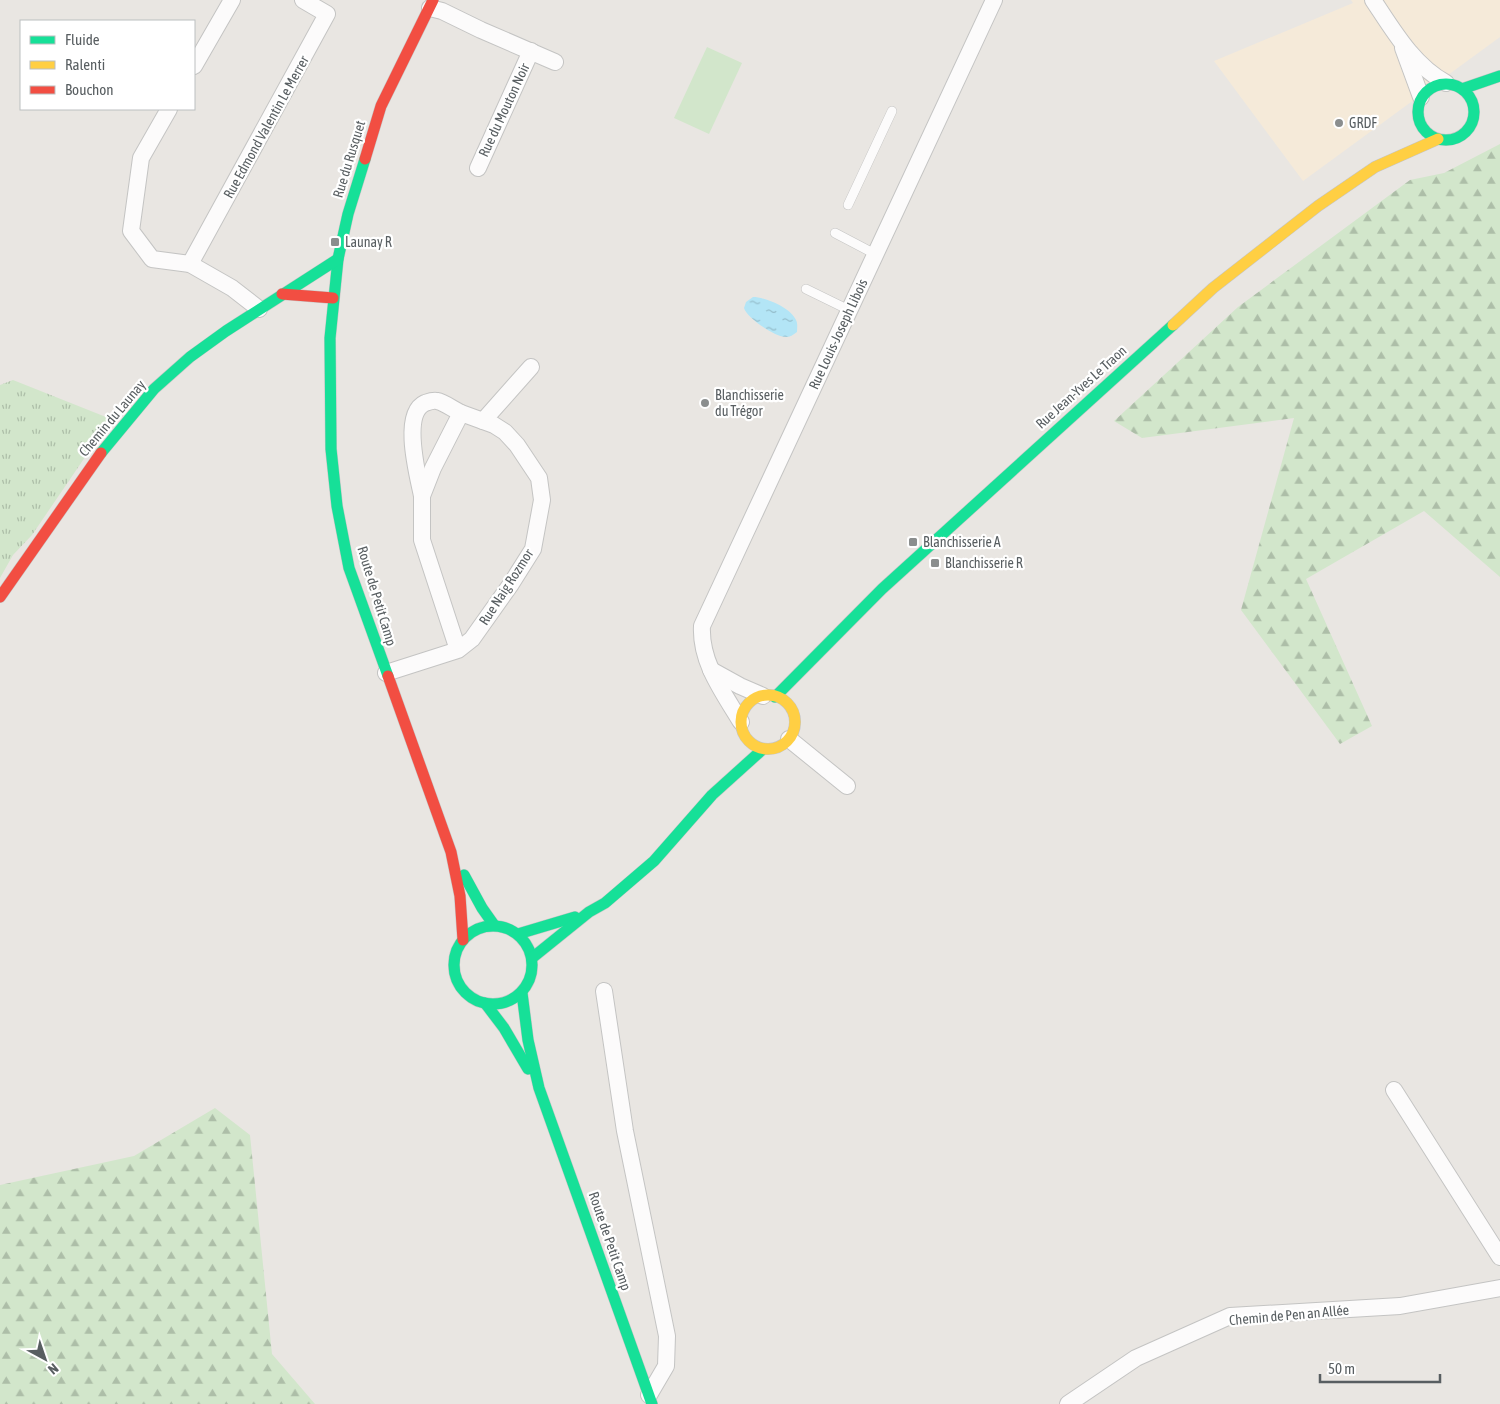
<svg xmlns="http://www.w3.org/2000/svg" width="1500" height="1404" font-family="'Asap Condensed',sans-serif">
	<defs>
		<pattern id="grass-tufts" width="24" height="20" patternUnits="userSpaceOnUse" patternTransform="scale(1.25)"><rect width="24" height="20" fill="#d2e6cb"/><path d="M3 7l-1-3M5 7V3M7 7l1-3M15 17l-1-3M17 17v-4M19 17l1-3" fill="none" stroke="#adbea8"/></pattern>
		<pattern id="forest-firs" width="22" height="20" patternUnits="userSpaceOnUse" patternTransform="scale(1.25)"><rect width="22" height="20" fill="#d2e6cb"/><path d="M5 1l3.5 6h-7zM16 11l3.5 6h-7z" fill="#adbea8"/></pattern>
		<pattern id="water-ripples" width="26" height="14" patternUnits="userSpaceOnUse" patternTransform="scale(1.25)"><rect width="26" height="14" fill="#b3e5f6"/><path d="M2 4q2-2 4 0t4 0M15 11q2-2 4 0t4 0" fill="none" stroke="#94bdcb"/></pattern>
	</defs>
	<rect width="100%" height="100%" fill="#e9e6e2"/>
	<path fill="#f5ead9" d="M1351 0H1500V37L1303 181 1214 61 1353 3Z"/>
	<path fill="url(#grass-tufts)" d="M13 380 111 419 32 535 13 555 0 578V385Z"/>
	<g fill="url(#forest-firs)">
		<path d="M1500 144V577L1424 511 1306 579 1372 726 1340 744 1241 610 1294 418 1142 438 1114 421 1238 307 1410 180 1444 173Z"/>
		<path d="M215 1108 250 1135 272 1354 315 1404H0V1185L134 1156Z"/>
	</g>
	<path fill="#d2e6cb" d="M707 47 742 63 709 134 674 118Z"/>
	<path fill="url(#water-ripples)" d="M753 297C765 297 791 308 796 320 798 324 797 328 797 332 793 335 790 337 786 337 775 337 747 318 744 308L746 302Z"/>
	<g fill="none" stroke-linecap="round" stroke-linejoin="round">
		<g stroke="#c4c4c3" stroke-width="10">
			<g id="lane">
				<path d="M848 205 892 111"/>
				<path d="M835 233 875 254"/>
				<path d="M806 289 849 310"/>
			</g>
		</g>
		<g stroke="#c4c4c3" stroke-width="18">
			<g id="street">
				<path d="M1373 0C1393 30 1413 65 1446 83"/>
				<path d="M430 8 442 11 481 30 555 62"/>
				<path d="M1403 48 1421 97"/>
				<path d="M194 66 232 0"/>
				<path d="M169 109 141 158 131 231 152 259 190 264 232 288 259 309"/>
				<path d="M478 168 531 51"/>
				<path d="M190 264 327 14 303 0"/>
				<path d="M483 421 531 367"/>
				<path d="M422 496C418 476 401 414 425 403 428 402 433 400 437 401 444 402 454 410 461 413"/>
				<path d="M711 670 740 686 763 696"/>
				<path d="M386 673 458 650 472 639 511 584 533 549 542 500 539 478 517 445 505 432 494 425 461 413 433 468 422 496V540L458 650"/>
				<path d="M741 722C723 692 700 662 702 626L994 0"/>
				<path d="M789 739 847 786"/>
				<path d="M604 991 625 1131 667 1336 666 1366 649 1395"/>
				<path d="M1394 1090 1500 1257"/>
				<path d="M1068 1404 1136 1358 1230 1316 1400 1306 1500 1288"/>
			</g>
		</g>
		<g stroke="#c5c5c5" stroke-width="12">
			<g id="fast">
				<circle cx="1446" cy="112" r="28"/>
				<path d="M1462 89 1500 76"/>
				<path d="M365 159 348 214 338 259 330 338 331 449 337 506 349 568 388 676"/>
				<path d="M101 453 154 389 190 357 226 331 338 259"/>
				<path d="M775 697 882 589 1173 325"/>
				<path d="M464 875 482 908 494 925"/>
				<circle cx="493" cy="965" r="39"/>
				<path d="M518 934 575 917"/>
				<path d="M532 958 589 912 605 903 654 861 712 795 763 749"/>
				<path d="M522 993 528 1040 539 1088 652 1404"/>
				<path d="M485 1003 504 1028 528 1069"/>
			</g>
		</g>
		<g stroke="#c5c5c5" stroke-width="12">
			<g id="slow">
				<path d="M1173 325 1213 288 1318 206 1375 167 1438 139"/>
				<circle cx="768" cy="722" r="27"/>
			</g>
		</g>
		<g stroke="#c5c5c5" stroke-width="12">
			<g id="jam">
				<path d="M365 159 381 106 433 0"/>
				<path d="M282 294 333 298"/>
				<path d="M0 597 101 453"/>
				<path d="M388 676 451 852 460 896 463 940"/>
			</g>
		</g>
		<use href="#lane" stroke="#fcfbfb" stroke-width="9"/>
		<use href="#street" stroke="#fcfbfb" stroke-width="16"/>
		<use href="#fast" stroke="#16e098" stroke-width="11"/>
		<use href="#slow" stroke="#ffcf43" stroke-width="11"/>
		<use href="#jam" stroke="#f24e42" stroke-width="11"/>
	</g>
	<g fill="#8b8e8e" stroke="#fff" stroke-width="2">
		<circle cx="1339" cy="123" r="5"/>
		<rect x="330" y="237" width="10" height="10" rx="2.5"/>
		<circle cx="705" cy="403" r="5"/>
		<rect x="908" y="537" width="10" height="10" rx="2.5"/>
		<rect x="930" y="558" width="10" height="10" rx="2.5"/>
	</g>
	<g text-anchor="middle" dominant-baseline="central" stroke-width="4.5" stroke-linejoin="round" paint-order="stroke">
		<g font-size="14" fill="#585e61" stroke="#fff">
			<text transform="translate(504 110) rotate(-65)">Rue du Mouton Noir</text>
			<text transform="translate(266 127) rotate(-61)">Rue Edmond Valentin Le Merrer</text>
			<text transform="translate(349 159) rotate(-73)">Rue du Rusquet</text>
			<text transform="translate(838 334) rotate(-65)">Rue Louis-Joseph Libois</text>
			<text transform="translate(1081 387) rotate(-42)">Rue Jean-Yves Le Traon</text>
			<text transform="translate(112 418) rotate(-50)">Chemin du Launay</text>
			<text transform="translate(506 587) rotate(-57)">Rue Naig Rozmor</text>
			<text transform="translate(377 596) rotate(73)">Route de Petit Camp</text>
			<text transform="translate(610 1241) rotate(71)">Route de Petit Camp</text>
			<text transform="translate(1289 1315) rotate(-5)">Chemin de Pen an Allée</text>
		</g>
		<g font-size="14" fill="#585e61" stroke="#fff" text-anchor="start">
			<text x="1349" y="123">GRDF</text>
			<text x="345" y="242">Launay R</text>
			<text x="715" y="395">Blanchisserie<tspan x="715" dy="16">du Trégor</tspan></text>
			<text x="923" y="542">Blanchisserie A</text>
			<text x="945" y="563">Blanchisserie R</text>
		</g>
	</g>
	<rect x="20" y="20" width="175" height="90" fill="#ffffff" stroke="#bcbfc0"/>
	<rect x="30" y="36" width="25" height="8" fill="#16e098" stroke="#bcbfc0"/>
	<text x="65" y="45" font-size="15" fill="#585e61">Fluide</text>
	<rect x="30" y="61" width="25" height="8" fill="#ffcf43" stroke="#bcbfc0"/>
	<text x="65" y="70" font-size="15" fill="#585e61">Ralenti</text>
	<rect x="30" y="86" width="25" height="8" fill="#f24e42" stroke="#bcbfc0"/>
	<text x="65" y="95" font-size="15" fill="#585e61">Bouchon</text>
	<g transform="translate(45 1359) rotate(140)" stroke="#ffffff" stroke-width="4" paint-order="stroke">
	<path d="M0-4L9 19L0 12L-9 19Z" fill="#585e61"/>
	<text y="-8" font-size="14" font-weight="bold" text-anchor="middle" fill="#585e61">N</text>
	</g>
	<path d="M1320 1374v8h120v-8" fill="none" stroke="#585e61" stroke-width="2.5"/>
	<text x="1328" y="1374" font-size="15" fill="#585e61" stroke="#ffffff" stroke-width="4" paint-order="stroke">50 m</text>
</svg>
